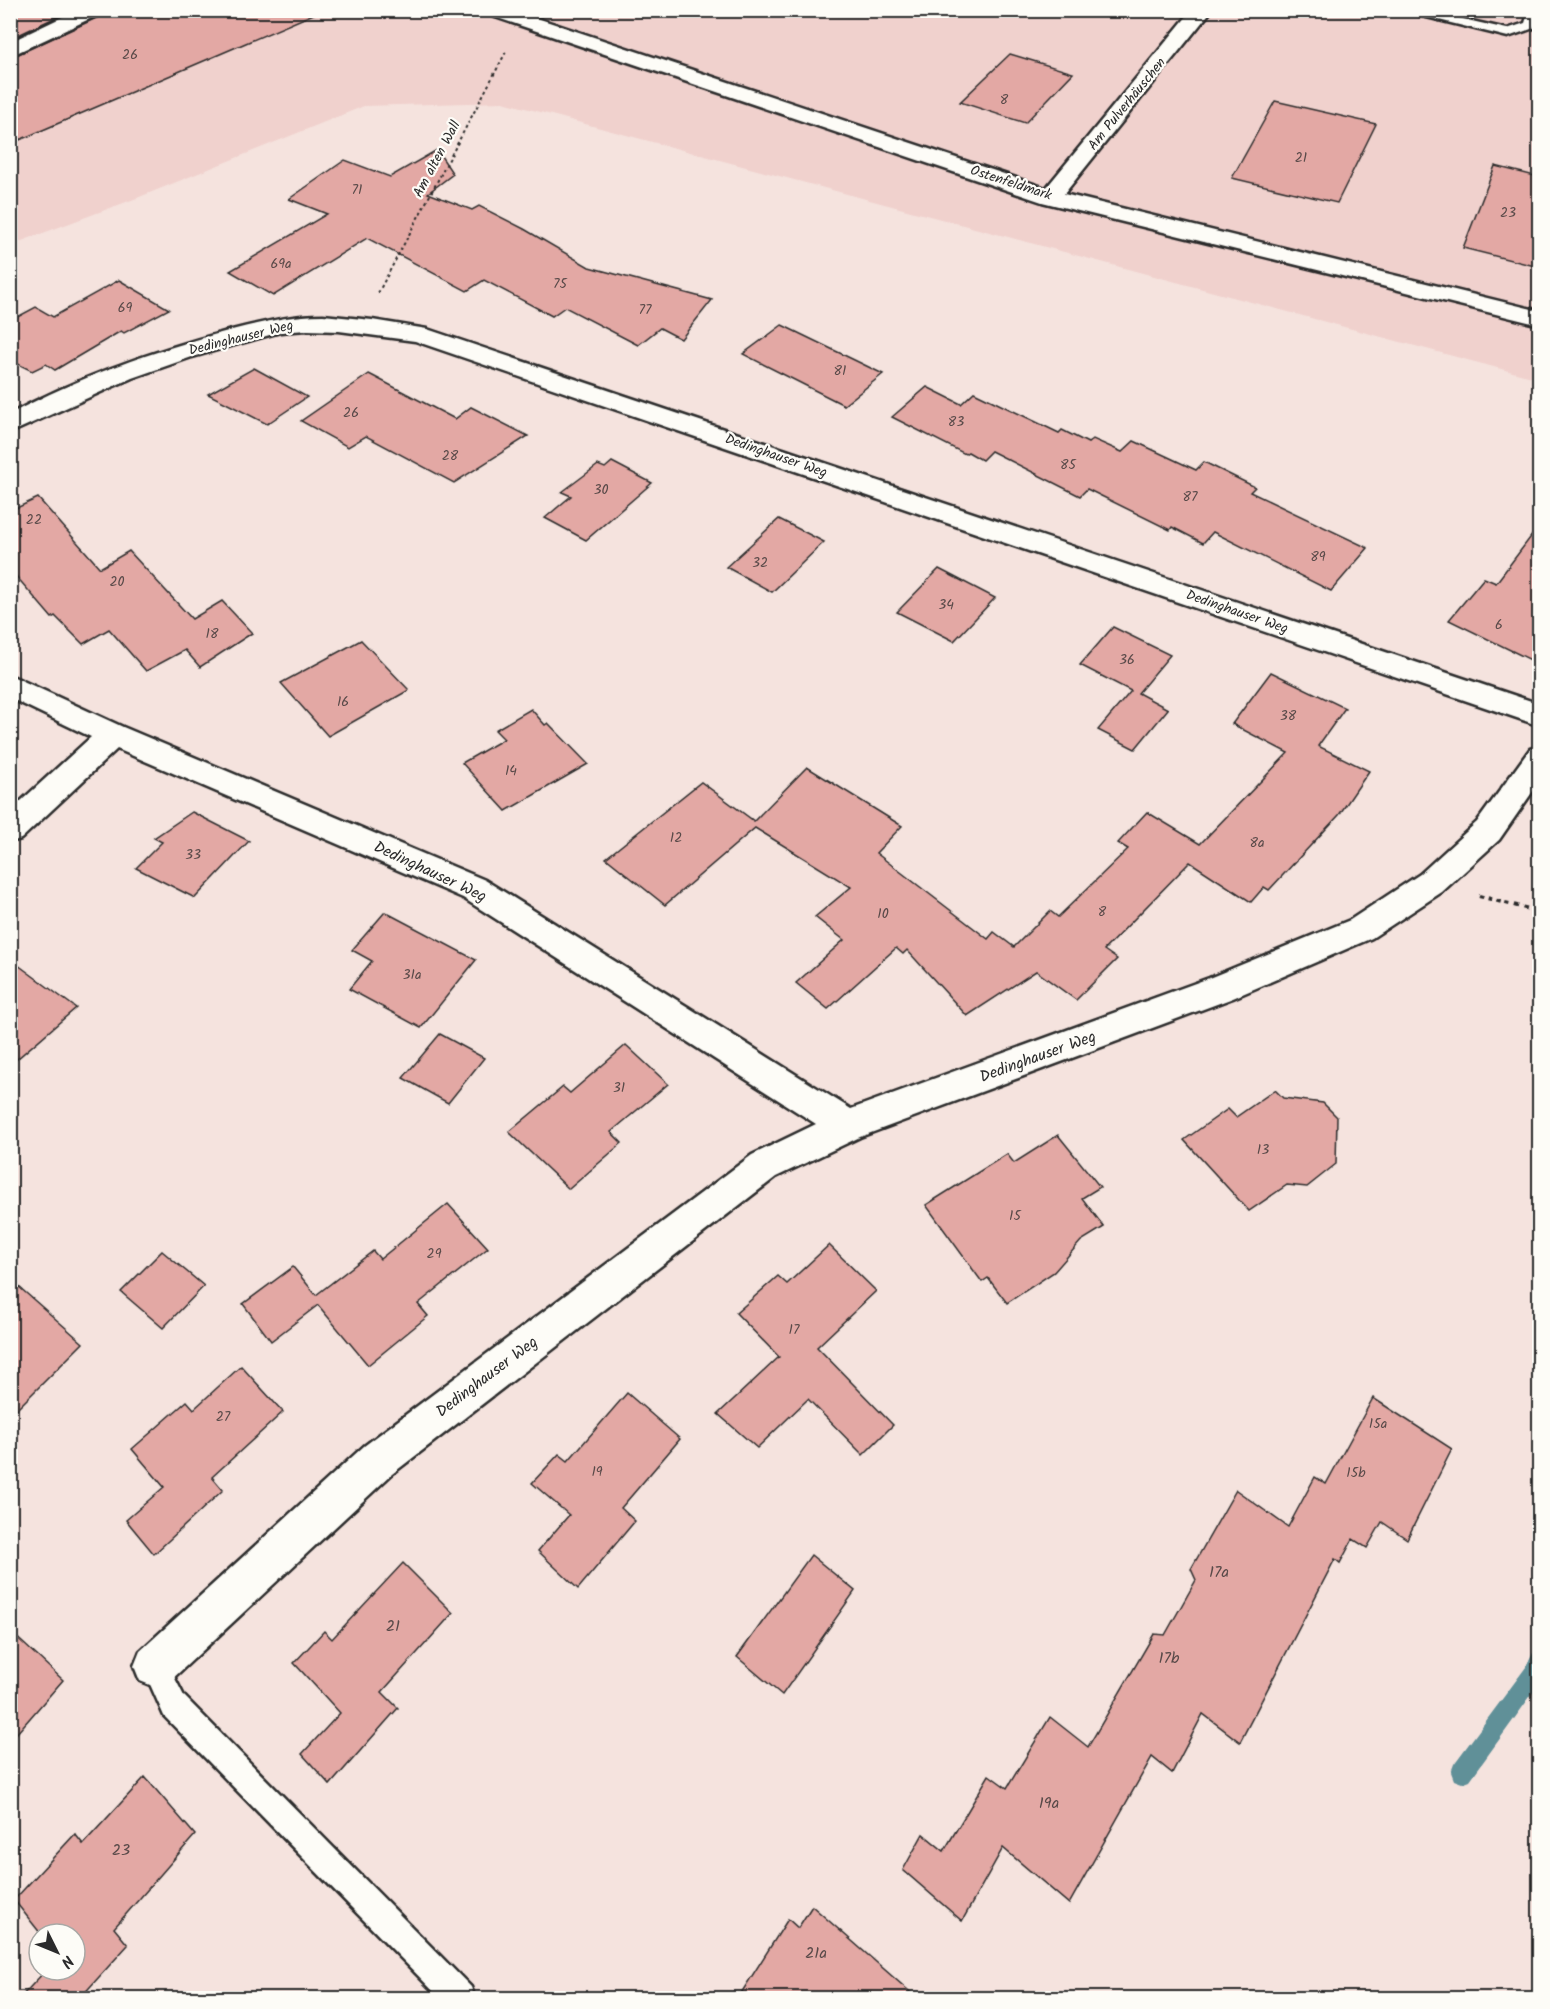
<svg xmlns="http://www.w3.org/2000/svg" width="1550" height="2009" font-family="Kalam,sans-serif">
	<rect width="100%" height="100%" fill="#f5e3de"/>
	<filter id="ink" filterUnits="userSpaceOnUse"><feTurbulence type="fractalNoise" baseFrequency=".0167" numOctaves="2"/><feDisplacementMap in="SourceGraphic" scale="12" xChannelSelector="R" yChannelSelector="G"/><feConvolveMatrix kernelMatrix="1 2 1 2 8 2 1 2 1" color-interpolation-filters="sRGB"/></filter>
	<g filter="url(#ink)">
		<path fill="#f0d1cd" d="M11 11H1539V379L503 102 364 106 137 198 11 245Z"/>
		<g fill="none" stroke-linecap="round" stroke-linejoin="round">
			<path fill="#609098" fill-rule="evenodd" d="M1540 1650V1683L1470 1780 1462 1783 1454 1780 1451 1772 1454 1764 1526 1667 1533 1653Z"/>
		</g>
		<g fill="#e3a8a4" stroke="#2b2b2b" stroke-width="1.5">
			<path d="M10 10H71L10 39Z"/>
			<path d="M104 10H323L10 144V58L101 16Z"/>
			<path d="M1010 54 1073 73 1025 123 960 102Z"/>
			<path d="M1275 101 1376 124 1337 203 1232 178Z"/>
			<path d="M437 150 453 174 428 193 472 210 479 206 524 229 589 267 712 300 681 339 660 328 638 345 565 307 552 316 484 280 467 291 367 238 273 296 230 271 327 214 289 199 345 160 390 177Z"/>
			<path d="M1495 166 1539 177V267L1463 248Z"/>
			<path d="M119 280 169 309 124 333 121 331 55 370 46 364 32 371 10 360V321L36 307 53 317Z"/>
			<path d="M782 325 883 374 844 405 743 354Z"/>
			<path d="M254 368 307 397 267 424 208 394Z"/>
			<path d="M369 374 455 419 471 407 528 436 454 483 366 436 348 447 301 421Z"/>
			<path d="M927 387 961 404 974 392 1059 433 1062 430 1088 443 1093 439 1122 452 1134 441 1196 470 1204 462 1255 487 1250 492 1368 548 1331 591 1213 532 1203 543 1172 527 1170 530 1087 489 1080 496 991 451 982 460 968 452 965 454 892 417Z"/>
			<path d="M612 462 652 483 586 540 545 518 571 496 562 492 598 465 605 468Z"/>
			<path d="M38 498 100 568 129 551 192 619 222 601 252 633 200 667 185 650 146 671 109 629 83 644 55 616 52 618 10 569V511Z"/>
			<path d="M779 519 824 542 772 592 726 567Z"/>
			<path d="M1539 526V664L1449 620 1484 578 1496 583Z"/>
			<path d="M939 569 995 598 954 641 897 612Z"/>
			<path d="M1113 627 1170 655 1138 693 1168 709 1135 749 1098 730 1131 691 1080 665Z"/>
			<path d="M361 640 409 690 328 736 281 683Z"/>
			<path d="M1271 672 1345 708 1318 746 1369 771 1339 815 1269 890 1264 887 1251 902 1190 862 1104 950 1117 959 1076 1000 1036 971 967 1016 907 950 903 954 896 948 828 1009 796 983 844 940 815 917 851 887 755 828 665 905 606 858 701 782 754 821 807 767 902 826 876 853 988 939 994 932 1014 947 1050 911 1058 917 1128 849 1118 843 1147 812 1200 844 1288 753 1232 724Z"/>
			<path d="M531 709 545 725 548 723 588 764 506 811 462 763 504 739 495 730Z"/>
			<path d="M192 812 249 841 195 898 136 868 162 842 154 838Z"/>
			<path d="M385 912 476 960 421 1028 349 989 372 961 352 950Z"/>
			<path d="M10 959 76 1008 10 1065Z"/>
			<path d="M440 1034 484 1058 448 1103 403 1078Z"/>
			<path d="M626 1045 668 1084 611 1132 622 1143 569 1189 509 1132 563 1087 570 1093Z"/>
			<path d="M1275 1090 1283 1098 1323 1103 1337 1117 1336 1164 1307 1187 1287 1185 1249 1211 1184 1140 1228 1109 1236 1117Z"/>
			<path d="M1058 1135 1100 1187 1082 1198 1104 1227 1081 1241 1054 1272 1007 1303 988 1278 982 1282 926 1205 1007 1154 1014 1163Z"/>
			<path d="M448 1204 488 1248 418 1304 428 1316 368 1365 318 1305 271 1341 243 1304 293 1267 316 1295 373 1251 380 1259Z"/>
			<path d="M829 1245 876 1291 817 1347 893 1425 863 1455 808 1399 757 1448 718 1414 779 1357 736 1313 778 1276 787 1284Z"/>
			<path d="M162 1251 204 1286 163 1328 121 1292Z"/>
			<path d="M10 1279 83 1343 10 1416Z"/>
			<path d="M241 1366 283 1412 212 1477 223 1490 154 1554 126 1520 164 1487 132 1449 187 1401 194 1409Z"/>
			<path d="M627 1393 680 1439 621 1508 635 1521 578 1589 538 1551 569 1515 532 1483 559 1454 568 1461Z"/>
			<path d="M1373 1398 1452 1449 1407 1539 1382 1522 1367 1548 1353 1539 1340 1563 1335 1559 1240 1742 1203 1714 1172 1773 1152 1757 1069 1904 1003 1848 962 1921 903 1870 923 1834 944 1851 989 1775 1007 1788 1050 1717 1088 1747 1154 1634 1165 1635 1196 1580 1191 1569 1236 1490 1288 1527 1315 1477 1326 1484Z"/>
			<path d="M811 1555 855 1591 782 1695 737 1657Z"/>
			<path d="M403 1563 453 1613 382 1692 398 1708 330 1785 302 1754 340 1713 294 1663 324 1631 332 1639Z"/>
			<path d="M10 1631 63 1680 10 1741Z"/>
			<path d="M145 1777 195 1835 114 1928 128 1945 80 1998H20L46 1970H75V1934H41L14 1900 75 1834 83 1844Z"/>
			<path d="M812 1906 917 1998H738L788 1919 798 1928Z"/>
		</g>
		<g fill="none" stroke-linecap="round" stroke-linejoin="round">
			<g stroke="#2b2b2b" stroke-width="5">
				<g id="service">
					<path d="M1398 10H1423L1507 29 1525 23 1529 10H1540L1534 28 1508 37Z"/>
					<path d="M155 1653 164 1657 184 1696 471 1987 475 1998H440L164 1716 142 1666 146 1657Z"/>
				</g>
			</g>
			<g stroke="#2b2b2b" stroke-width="5">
				<g id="minor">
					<path d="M77 10H102L100 14 10 56V42Z"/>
					<path d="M484 10H513L1046 188 1192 10H1212L1064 194 1540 311V325L1042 202 486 14Z"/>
					<path d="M323 315 372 320 427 329 1540 704V726L415 341 339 331 307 330 280 332 192 357 132 378 10 433V414C79 377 153 351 228 331 260 323 289 315 323 315Z"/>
					<path d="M10 675 123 727 485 880 851 1109 1209 978 1350 920 1420 874 1477 822 1530 749 1540 746V781L1499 840 1442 892 1372 938 1233 998 860 1137 776 1177 392 1474 170 1681 155 1687 140 1681 134 1666 140 1651 364 1446 752 1155 816 1124 463 898 117 749 21 839 10 842V811L91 737 10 698Z"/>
				</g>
			</g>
			<path stroke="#2b2b2b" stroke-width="2" stroke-dasharray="3 3" stroke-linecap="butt" d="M378 293 507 50"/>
			<path stroke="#2b2b2b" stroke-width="4" stroke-dasharray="4.5 4.5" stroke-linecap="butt" d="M1479 896 1540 912"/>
			<use href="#service" fill="#fdfcf7" fill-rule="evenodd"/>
			<use href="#minor" fill="#fdfcf7" fill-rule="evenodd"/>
		</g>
	</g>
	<g text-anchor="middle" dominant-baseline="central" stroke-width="4.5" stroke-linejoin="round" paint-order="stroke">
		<g font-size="14" fill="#594a49">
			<text x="130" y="55">26</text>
			<text x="1004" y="100">8</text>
			<text x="1301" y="158">21</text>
			<text x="357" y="190">71</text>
			<text x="1508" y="213">23</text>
			<text x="281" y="264">69a</text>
			<text x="560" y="284">75</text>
			<text x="125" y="308">69</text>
			<text x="645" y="310">77</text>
			<text x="840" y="371">81</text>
			<text x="351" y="413">26</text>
			<text x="956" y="422">83</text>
			<text x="450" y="456">28</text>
			<text x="1068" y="465">85</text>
			<text x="601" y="490">30</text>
			<text x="1190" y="497">87</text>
			<text x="34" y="520">22</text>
			<text x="1318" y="557">89</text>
			<text x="760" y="563">32</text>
			<text x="117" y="582">20</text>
			<text x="946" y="605">34</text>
			<text x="1499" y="625">6</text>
			<text x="212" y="634">18</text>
			<text x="1127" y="660">36</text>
			<text x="343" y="702">16</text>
			<text x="1288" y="716">38</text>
			<text x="511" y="771">14</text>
			<text x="676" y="838">12</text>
			<text x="1257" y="843">8a</text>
			<text x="193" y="855">33</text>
			<text x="1102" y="912">8</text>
			<text x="883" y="914">10</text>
			<text x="412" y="975">31a</text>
			<text x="619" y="1088">31</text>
			<text x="1263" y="1150">13</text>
			<text x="1015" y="1216">15</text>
			<text x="434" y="1254">29</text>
			<text x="794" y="1330">17</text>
			<text x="223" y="1417">27</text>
			<text x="1378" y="1424">15a</text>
			<text x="597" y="1472">19</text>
			<text x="1356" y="1473">15b</text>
		</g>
		<g font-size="14" fill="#2b2b2b" stroke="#fdfcf7">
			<text transform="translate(1127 104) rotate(-51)">Am Pulverhäuschen</text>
			<text transform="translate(437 159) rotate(-62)">Am alten Wall</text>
			<text transform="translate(1011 183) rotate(18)">Ostenfeldmark</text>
			<text transform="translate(241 338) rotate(-14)">Dedinghauser Weg</text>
			<text transform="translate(776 456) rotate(19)">Dedinghauser Weg</text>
			<text transform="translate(1237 612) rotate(19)">Dedinghauser Weg</text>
		</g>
		<g font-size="16" fill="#2b2b2b" stroke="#fdfcf7">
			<text transform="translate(430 872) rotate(25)">Dedinghauser Weg</text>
			<text transform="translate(1038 1057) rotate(-20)">Dedinghauser Weg</text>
			<text transform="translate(487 1377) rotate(-37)">Dedinghauser Weg</text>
		</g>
		<g font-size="16" fill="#594a49">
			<text x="1219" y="1572">17a</text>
			<text x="393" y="1626">21</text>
			<text x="1169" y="1658">17b</text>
			<text x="1049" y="1803">19a</text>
			<text x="121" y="1850">23</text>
			<text x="816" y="1953">21a</text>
		</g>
	</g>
	<rect width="1550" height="2009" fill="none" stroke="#fdfcf7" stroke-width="36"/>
	<rect x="18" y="18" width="1514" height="1973" fill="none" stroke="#2b2b2b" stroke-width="2" filter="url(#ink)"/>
	<g transform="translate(57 1952) rotate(133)"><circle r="28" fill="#fdfcf7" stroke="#a9a8a5" stroke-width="1.5"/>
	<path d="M0-4.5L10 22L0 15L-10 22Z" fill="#2b2b2b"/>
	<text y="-9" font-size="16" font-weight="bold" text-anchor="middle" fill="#2b2b2b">N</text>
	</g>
</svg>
